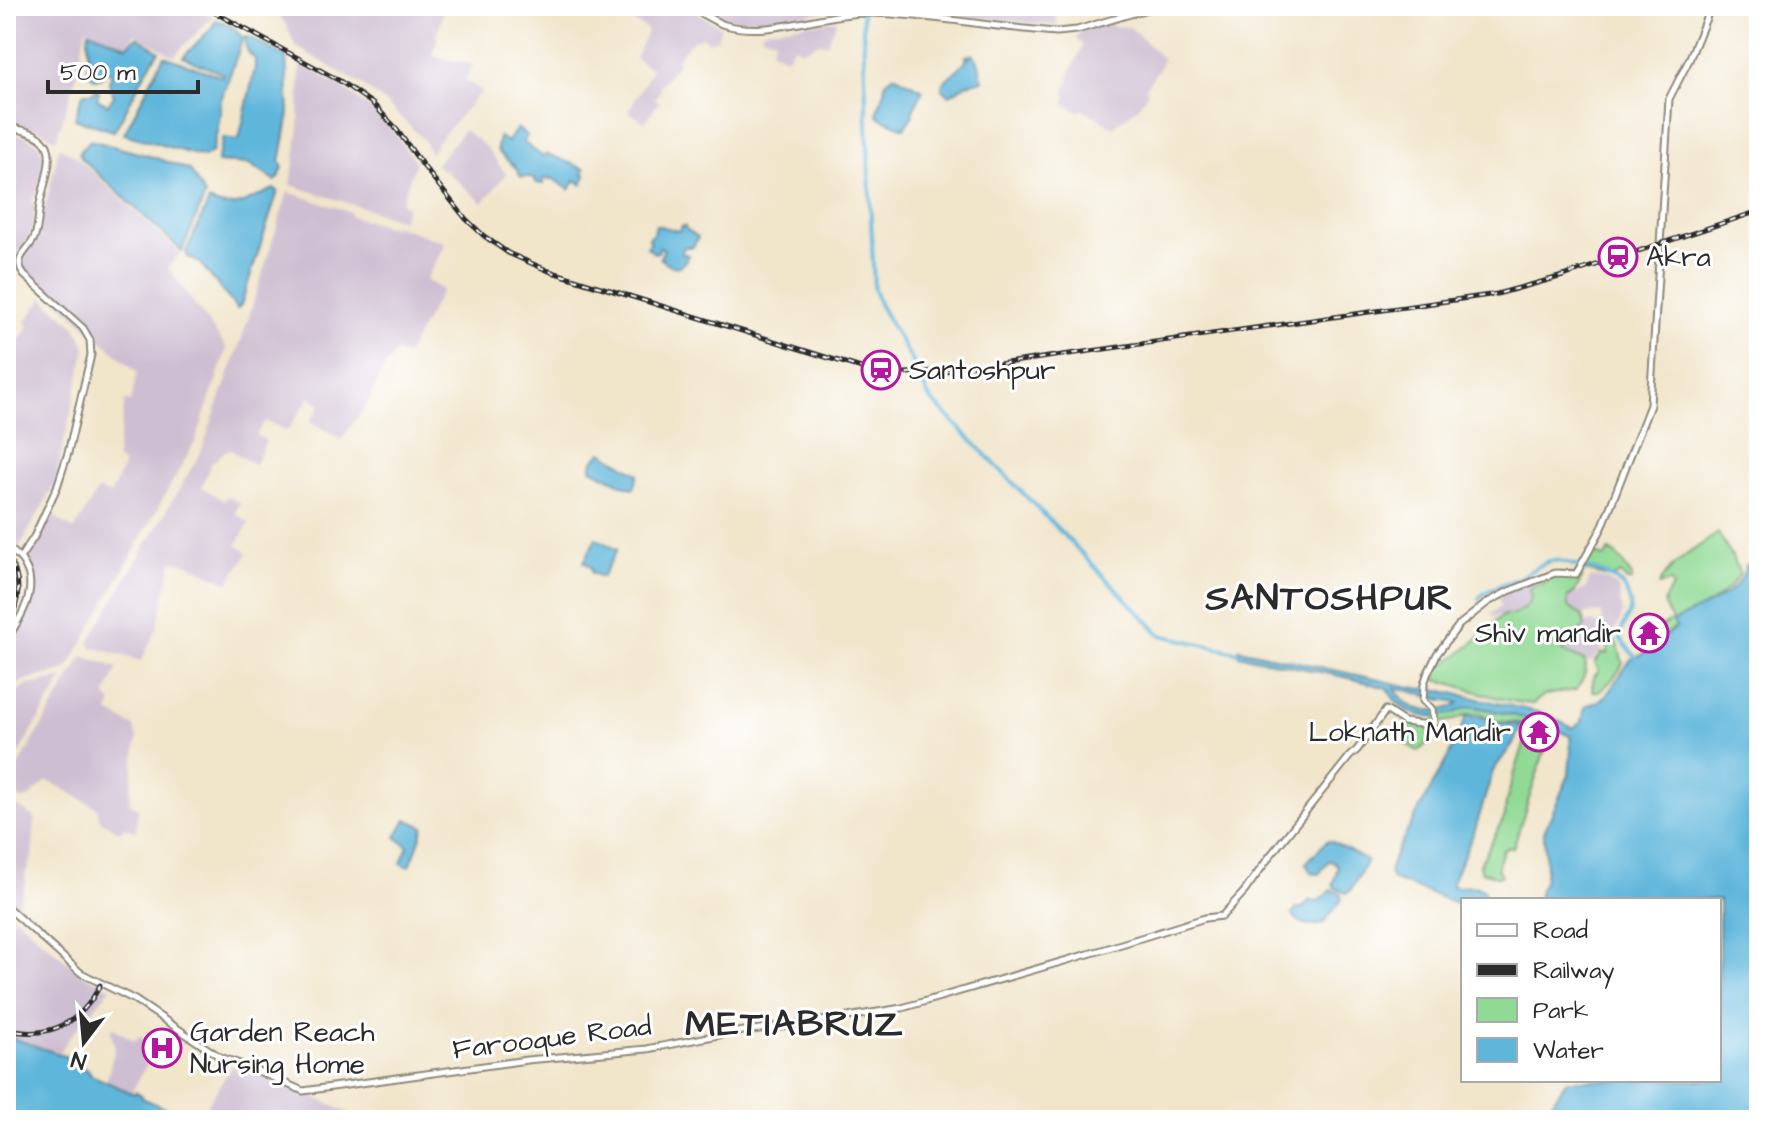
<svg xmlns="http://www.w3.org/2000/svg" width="1765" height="1126" font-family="'Architects Daughter',sans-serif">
	<rect width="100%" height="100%" fill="#fff"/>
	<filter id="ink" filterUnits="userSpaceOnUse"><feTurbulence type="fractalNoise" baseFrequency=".0125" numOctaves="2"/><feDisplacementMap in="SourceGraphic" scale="16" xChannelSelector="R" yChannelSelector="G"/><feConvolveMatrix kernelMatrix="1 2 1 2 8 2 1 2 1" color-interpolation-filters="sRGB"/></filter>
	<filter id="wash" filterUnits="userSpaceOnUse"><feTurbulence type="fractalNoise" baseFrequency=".006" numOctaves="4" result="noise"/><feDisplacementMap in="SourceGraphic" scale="32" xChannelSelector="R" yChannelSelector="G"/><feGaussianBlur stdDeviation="1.8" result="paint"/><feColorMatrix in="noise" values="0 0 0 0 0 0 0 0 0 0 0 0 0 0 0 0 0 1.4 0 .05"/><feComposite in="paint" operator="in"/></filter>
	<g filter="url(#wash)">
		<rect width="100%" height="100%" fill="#f1e5ca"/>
		<g fill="#cebed1">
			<path d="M6 6H194L213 16 174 56 135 34 126 46 86 29 75 81 56 140 40 130 6 125Z"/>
			<path d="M268 6H444L433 56 473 65 465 80 482 91 437 142 430 154 424 140 387 104 362 85 295 46 287 26 275 11Z"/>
			<path d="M639 6H680L698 13 721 27 717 39 709 42 703 37 696 40 694 39 676 59 679 62 659 87 661 90 654 99 659 102 645 122 628 112 652 69 635 58 648 30 632 21Z"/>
			<path d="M700 6H856L783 18 744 21 719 17Z"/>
			<path d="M867 6H1033L1037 13 1042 15 1050 10 1056 17 1057 26Z"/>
			<path d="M837 20 827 44 818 43 803 50 794 46 787 57 771 51 775 39 761 35 763 30Z"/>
			<path d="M1111 22 1113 26 1130 27 1163 59 1159 68 1146 87 1148 93 1138 107 1113 127 1083 109 1080 112 1064 103 1067 95 1064 93 1070 80 1068 78 1083 45 1076 39 1080 31Z"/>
			<path d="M300 63 335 83 370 108 387 124 416 162 401 202 407 207 402 220 291 185 299 127Z"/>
			<path d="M464 130 486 147 506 174 483 203 448 173 435 165Z"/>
			<path d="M6 132 28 137 39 144 44 158 41 180 32 202 36 203 32 234 19 253 6 263Z"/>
			<path d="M59 147 75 156 180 253 168 268 227 348 196 440 69 667 63 671 23 681 6 695V649L22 624 33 591 34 577 26 556 51 514 74 530 98 490 110 495 124 465 116 458 125 401 131 402 137 372 21 268 36 234 48 196Z"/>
			<path d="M288 192 350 212V216L393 228 394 225 446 243 426 280 442 290 406 356 396 351 380 374 367 404 341 440 310 421 321 405 310 397 287 431 265 421 256 435 266 441 255 465 231 450H227L211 463 202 487 224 501 227 496 240 503 235 513 249 523 237 545 248 553 228 583 188 564 172 561 157 629 141 661 92 647 89 642 201 452 244 332Z"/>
			<path d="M43 298 75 326 86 347 54 486 19 548 6 538V361L29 326 25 323Z"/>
			<path d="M1590 577 1605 579 1615 585 1619 591 1622 613 1620 621 1608 643 1592 661 1588 662 1564 650 1585 626 1584 623 1591 622 1601 625 1603 620 1601 612 1587 614 1582 616 1568 606V596L1578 593 1587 587Z"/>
			<path d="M1532 581 1533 585 1528 589 1531 598 1527 606 1513 616 1504 615 1493 617 1491 614 1501 606 1498 596Z"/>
			<path d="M83 656 118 668 105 696 112 702 109 712 134 727 137 739 129 803 138 808 136 832 125 827 120 832 99 819 97 808 53 783 47 781 30 797 24 799 6 795V787Z"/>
			<path d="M63 678 62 681 6 774V701L24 686Z"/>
			<path d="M6 802 16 805 32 816 35 820 32 858 25 874 26 882 17 908 6 900Z"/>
			<path d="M6 909 81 974 111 988 69 1038 58 1055 6 1036Z"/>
			<path d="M112 1027 135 1041 139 1036 156 1047 131 1093 106 1082 115 1048 111 1032Z"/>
			<path d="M238 1064 319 1099 364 1120H214L211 1118 209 1120H197L233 1065Z"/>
		</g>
		<g fill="#91da95" stroke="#5e8260" stroke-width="2">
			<path d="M1718 533 1732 556 1740 574C1725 597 1698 612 1673 622L1676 627 1652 644 1646 637 1672 620C1661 604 1662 602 1673 586L1670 582 1659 585C1670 562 1698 548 1718 533Z"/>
			<path d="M1609 551C1621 556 1625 568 1632 577L1631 581H1627L1621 574 1612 578 1581 570 1582 565 1590 553 1605 557Z"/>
			<path d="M1562 574 1577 575 1582 578 1575 592 1568 597V606L1582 616 1585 626 1562 651 1585 661C1588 672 1582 681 1576 690L1544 695 1533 704C1497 701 1463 686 1428 677L1431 672 1461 653 1490 628 1497 620 1504 615H1514L1527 606 1531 598 1529 589 1535 585 1544 583 1549 577Z"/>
			<path d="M1614 640C1621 649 1619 653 1623 663 1618 674 1610 683 1600 691H1593L1592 687 1594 677 1599 671 1595 663 1602 653 1607 654V649Z"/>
			<path d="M1470 706 1522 717 1552 727 1548 734 1523 723 1496 721 1479 714H1469L1455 720 1436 723 1435 716 1453 713Z"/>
			<path d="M1408 720 1433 722C1433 736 1429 744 1418 751L1394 737Z"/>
			<path d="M1529 728 1549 737 1513 848 1509 847 1503 850 1497 869 1502 875 1499 877 1481 871 1480 864 1505 816 1506 801Z"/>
		</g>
		<g fill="#5eb6db" stroke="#447083" stroke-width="2" fill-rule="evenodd">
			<path d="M216 20C227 22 236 29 243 38L221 100 219 122 212 152 203 157 124 134 164 56 222 77 223 74 183 57 211 29Z"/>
			<path d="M89 31 127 46 137 37 159 51C141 76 130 105 114 131L75 119 81 98 84 93H92L96 89 99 91 97 99 108 105 114 96 109 82 112 73 106 71 100 78 95 79 87 72C91 56 86 47 89 31Z"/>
			<path d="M245 37H249L286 57 289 113 280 162 283 168 278 179 275 181 249 164 217 162 223 138 239 140 255 68V59C247 52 245 48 245 37Z"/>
			<path d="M973 54 978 61 983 80 967 84 950 95 942 89V85C949 74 962 69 967 58L965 56 969 58 968 55 971 56Z"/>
			<path d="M894 75 923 90 912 112 913 115 904 128 881 118 877 114C878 103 886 92 885 83Z"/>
			<path d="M517 128 527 136 523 142 542 156 548 154 585 169 583 174 586 175 582 185 575 180 570 190 550 177 549 180 544 178 543 184 537 183 531 177H521L515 167 498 152 497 148 499 137 508 142Z"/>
			<path d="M90 140 153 157 190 170 205 196 182 251 82 159 79 153Z"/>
			<path d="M274 189 278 191 241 305 237 309 200 263 188 257 186 252 209 201C234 214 251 198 274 189Z"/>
			<path d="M656 225 679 231 682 226H685L686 229 698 237 693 247H684L681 253 688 255C682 272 671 268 660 258L664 249 660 247 658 252 654 253 647 247 651 242 649 240 650 235H653Z"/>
			<path d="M602 452 638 474 634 488 625 486 591 469 593 461Z"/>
			<path d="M596 538 617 550 602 577 592 573 591 567 584 562Z"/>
			<path d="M1759 561V1120H1540L1567 1080H1719V900H1538L1540 889 1544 882 1546 869 1544 832 1569 775 1571 750 1570 736C1547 724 1524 717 1499 712 1491 710 1483 707 1474 707 1465 706 1459 712 1451 714 1421 720 1402 715 1387 688L1349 678 1239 655V649L1402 685 1421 689 1430 688 1542 713 1573 728 1582 722 1585 706 1597 702 1606 696 1631 659 1642 655 1654 644 1677 628 1673 622C1693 610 1746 594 1745 565H1753ZM1395 688C1409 690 1421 694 1434 698 1443 701 1451 699 1459 703 1449 711 1420 714 1408 704 1403 700 1399 694 1395 688Z"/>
			<path d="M1467 716 1481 717 1495 723 1521 725 1514 742 1493 771 1475 830 1452 882V886C1466 889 1470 882 1484 890L1485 895 1463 900 1462 906 1392 879 1389 872 1395 854 1448 757Z"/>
			<path d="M406 819 424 827C420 840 415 854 410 866H406L401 863 408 846 396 837Z"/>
			<path d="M1327 841H1331L1367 861 1351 890 1346 893 1334 887 1333 884 1338 866 1334 862 1328 861 1319 874C1312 875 1308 869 1306 863Z"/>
			<path d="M1332 890 1340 893 1342 899 1323 924C1312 927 1300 925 1292 915L1297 908H1302L1310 900 1318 901Z"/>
			<path d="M6 1036 65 1056 70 1063C78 1067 86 1066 91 1075L134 1094 136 1092 142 1096V1098L172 1111 171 1114 183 1120H6Z"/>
		</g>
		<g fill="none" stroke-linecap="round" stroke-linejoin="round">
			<g stroke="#5eb6db" stroke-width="4">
				<path d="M862 6 874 289 879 304 918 371"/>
				<path d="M919 373 928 396 1017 487"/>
				<path d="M1019 489 1161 635 1241 653"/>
				<path d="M1479 598C1491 586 1508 584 1523 576 1531 572 1541 563 1550 561 1557 559 1567 563 1574 565 1594 570 1622 575 1629 598 1635 617 1620 623 1620 639L1639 661"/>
			</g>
		</g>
	</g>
	<g filter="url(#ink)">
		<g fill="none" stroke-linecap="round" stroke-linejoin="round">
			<g stroke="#8e887a" stroke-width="9">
				<g id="secondary">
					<path d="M686 6C700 11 712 21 725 25 773 38 824 11 873 13 934 15 996 28 1057 32L1077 30 1157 6"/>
					<path d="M6 127C61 135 52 154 41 199 38 211 39 225 35 236 29 252 12 256 24 275L83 328 90 340 91 355 68 453 57 487 34 537 20 558"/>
					<path d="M6 546C12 551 20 556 24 564 40 589 20 619 6 641"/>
					<path d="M6 906 81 973 135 1000 220 1057 251 1068 303 1091 527 1060 647 1049 729 1033 835 1019 902 1008 1102 950 1205 918 1222 916 1244 892 1270 856 1350 756 1357 750 1386 710 1404 722 1428 725 1434 723 1432 709 1423 701 1424 684 1427 675 1437 654 1459 625 1488 602 1509 591 1555 573 1576 574 1602 528 1650 405 1669 99 1689 60 1711 6"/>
				</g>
			</g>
			<use href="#secondary" stroke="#fff" stroke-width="5"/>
			<g stroke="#2b2b2b" stroke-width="5">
				<g id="rail">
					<path d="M203 6 340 81 373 104 394 126 424 167 466 219 484 236 508 253 549 271 861 368 905 373 949 371 1497 294 1563 276 1759 211"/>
					<path d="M6 554C24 579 20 603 6 629"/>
					<path d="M6 1029C48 1040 81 1024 100 985"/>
				</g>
			</g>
			<use href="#rail" stroke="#fff" stroke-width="2" stroke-dasharray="6" stroke-linecap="butt"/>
		</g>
	</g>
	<defs>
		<g id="station-ring" transform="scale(2)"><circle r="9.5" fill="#fff" stroke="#b5179e" stroke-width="1.5"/><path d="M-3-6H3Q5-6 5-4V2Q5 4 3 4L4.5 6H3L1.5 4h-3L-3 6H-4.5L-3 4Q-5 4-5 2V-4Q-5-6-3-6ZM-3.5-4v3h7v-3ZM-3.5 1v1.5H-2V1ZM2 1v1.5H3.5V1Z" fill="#b5179e"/></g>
		<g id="temple-ring" transform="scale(2)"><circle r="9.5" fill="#fff" stroke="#b5179e" stroke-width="1.5"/><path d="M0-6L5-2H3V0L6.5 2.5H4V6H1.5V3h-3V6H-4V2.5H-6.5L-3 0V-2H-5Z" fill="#b5179e"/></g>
		<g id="hospital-ring" transform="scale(2)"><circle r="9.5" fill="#fff" stroke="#b5179e" stroke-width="1.5"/><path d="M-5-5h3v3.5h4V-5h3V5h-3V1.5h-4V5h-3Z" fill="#b5179e"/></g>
	</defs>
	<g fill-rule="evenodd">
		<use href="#station-ring" x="1618" y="257"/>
		<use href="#station-ring" x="881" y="370"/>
		<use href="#temple-ring" x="1649" y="633"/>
		<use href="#temple-ring" x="1539" y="732"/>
		<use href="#hospital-ring" x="162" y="1048"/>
	</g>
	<g text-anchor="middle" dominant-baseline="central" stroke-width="6" stroke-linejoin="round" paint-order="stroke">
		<g font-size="28" fill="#2b2b2b" stroke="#fff" text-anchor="start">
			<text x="1646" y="257">Akra</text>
			<text x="909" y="370">Santoshpur</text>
			<text x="1621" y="633" text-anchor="end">Shiv mandir</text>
			<text x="1511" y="732" text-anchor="end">Loknath Mandir</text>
			<text x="190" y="1032">Garden Reach<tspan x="190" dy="32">Nursing Home</tspan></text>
		</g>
		<g font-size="28" fill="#2b2b2b" stroke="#fff">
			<text transform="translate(552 1038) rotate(-7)">Farooque Road</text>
		</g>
		<g font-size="36" font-weight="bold" letter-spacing="2" fill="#2b2b2b" stroke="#fff">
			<text x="1330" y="598">SANTOSHPUR</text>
			<text x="795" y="1024">METIABRUZ</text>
		</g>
	</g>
	<rect width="1765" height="1126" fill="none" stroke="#fff" stroke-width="32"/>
	<rect x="1461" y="898" width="260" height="184" fill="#ffffff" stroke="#aaaaaa" stroke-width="2"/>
	<rect x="1477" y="924" width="40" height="12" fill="#ffffff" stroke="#aaaaaa" stroke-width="2"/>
	<text x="1533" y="938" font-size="24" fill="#2b2b2b">Road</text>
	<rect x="1477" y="964" width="40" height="12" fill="#2b2b2b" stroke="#aaaaaa" stroke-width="2"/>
	<text x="1533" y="978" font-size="24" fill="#2b2b2b">Railway</text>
	<rect x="1477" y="998" width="40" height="24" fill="#91da95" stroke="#aaaaaa" stroke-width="2"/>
	<text x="1533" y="1018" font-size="24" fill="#2b2b2b">Park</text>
	<rect x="1477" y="1038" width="40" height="24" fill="#5eb6db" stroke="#aaaaaa" stroke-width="2"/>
	<text x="1533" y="1058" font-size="24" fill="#2b2b2b">Water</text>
	<g transform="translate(84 1042) rotate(196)" stroke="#ffffff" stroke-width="6" paint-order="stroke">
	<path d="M0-6L14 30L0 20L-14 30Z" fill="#2b2b2b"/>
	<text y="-12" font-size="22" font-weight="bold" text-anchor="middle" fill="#2b2b2b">N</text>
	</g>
	<path d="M48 80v12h150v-12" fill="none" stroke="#2b2b2b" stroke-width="4"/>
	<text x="60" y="80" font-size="24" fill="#2b2b2b" stroke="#ffffff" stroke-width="6" paint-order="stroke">500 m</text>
</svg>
